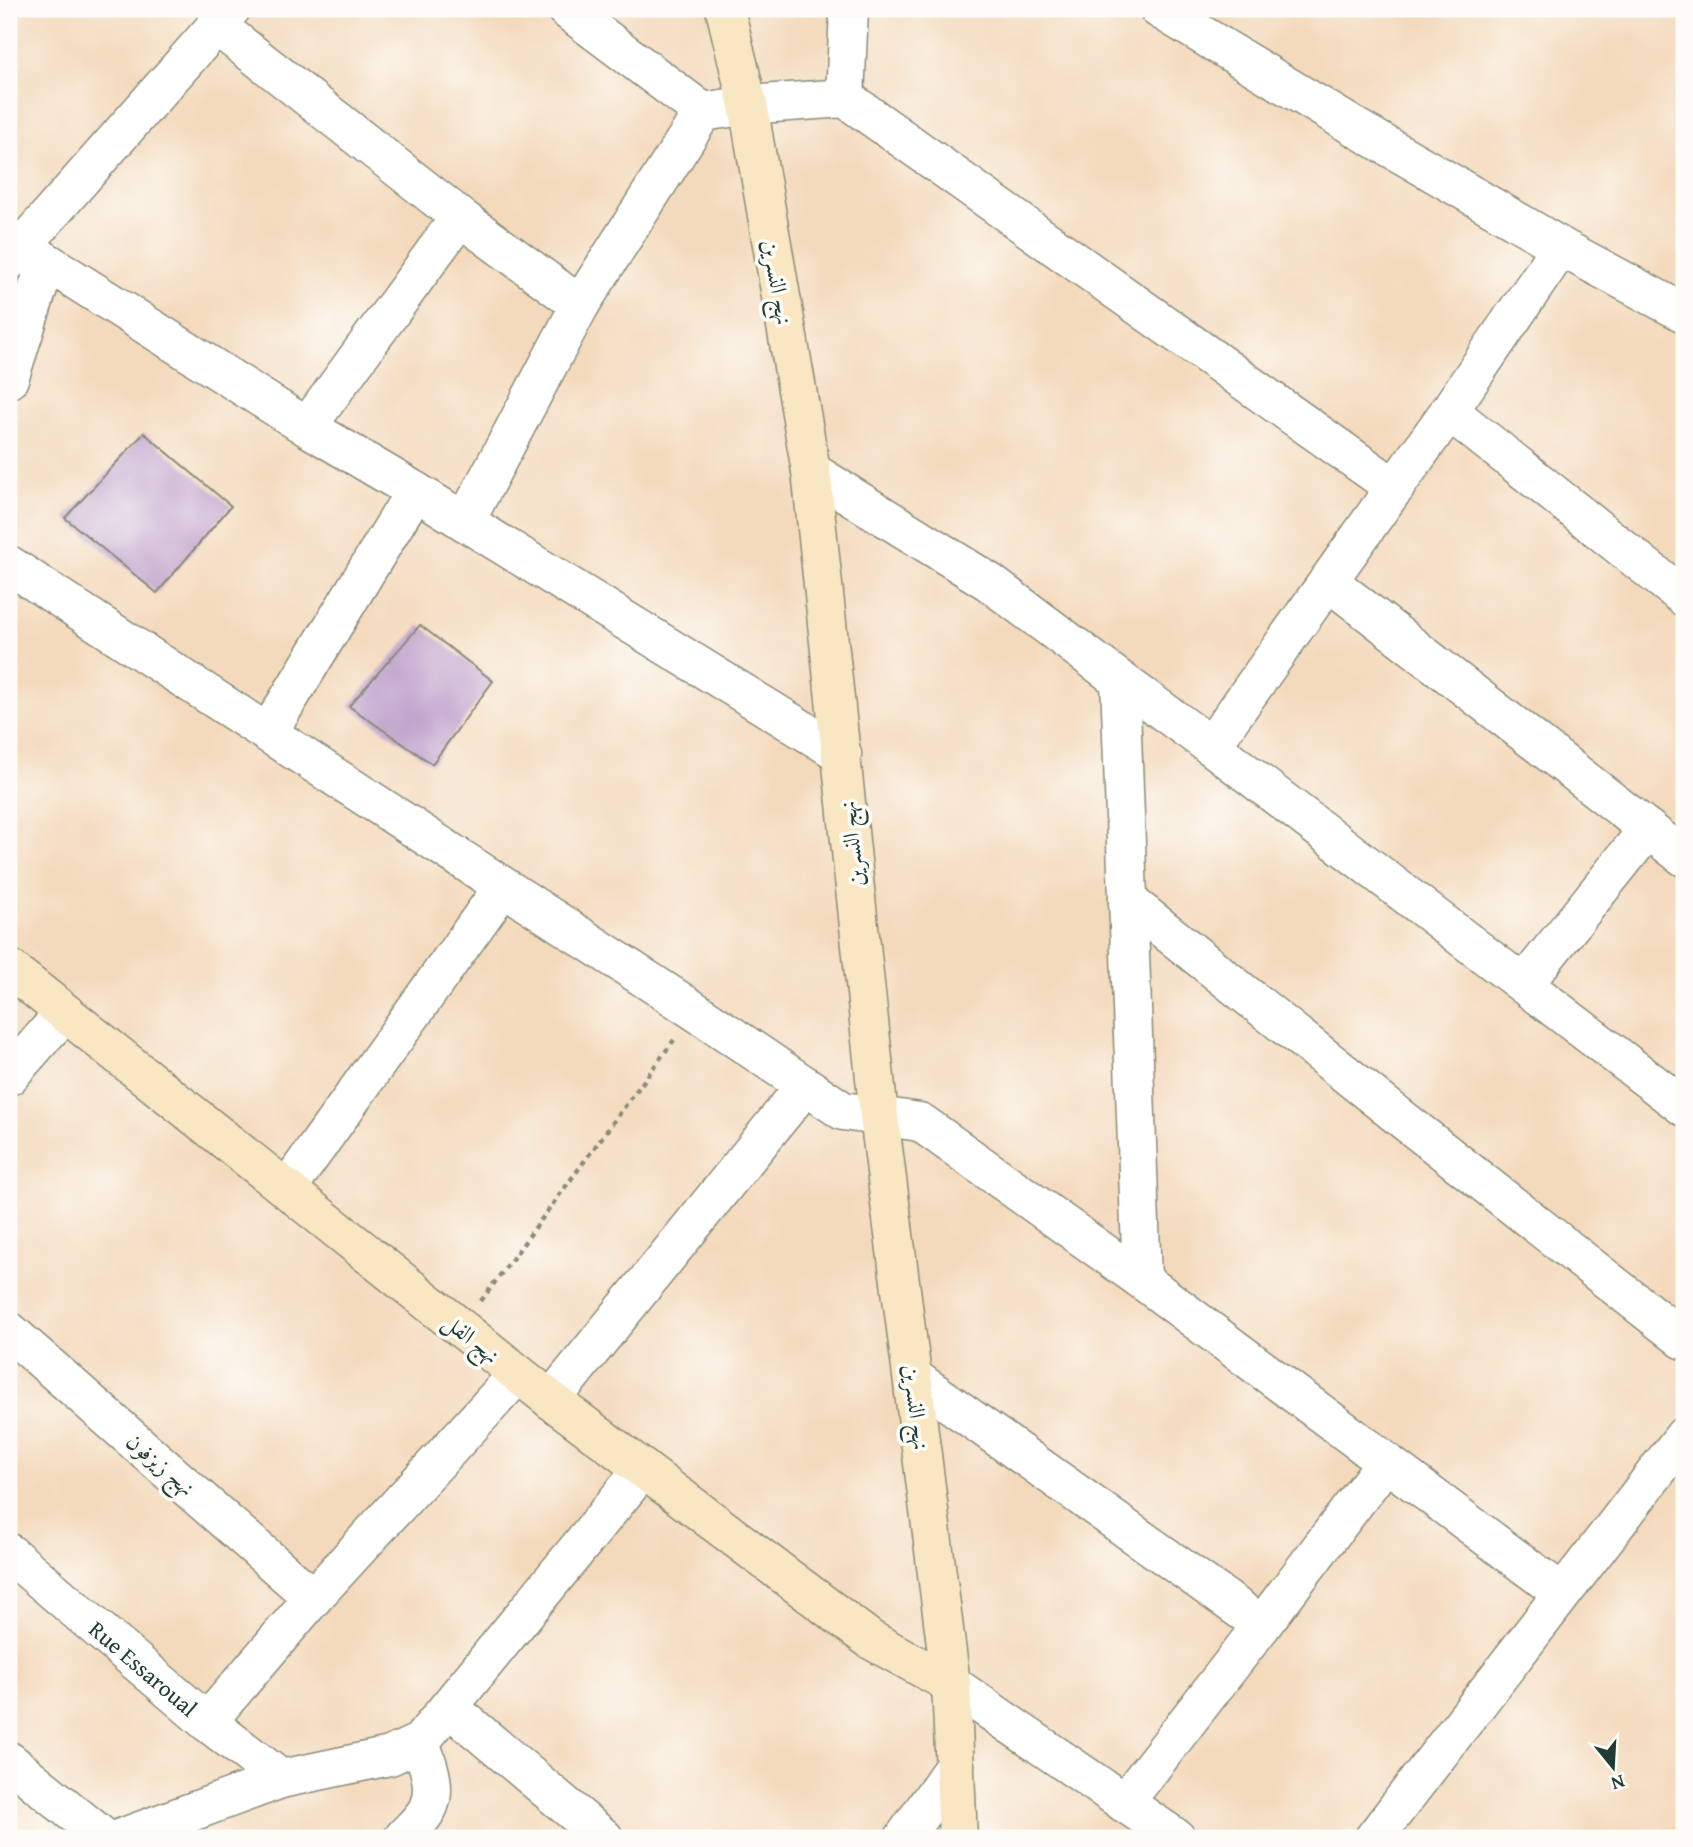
<svg xmlns="http://www.w3.org/2000/svg" width="1693" height="1847" font-family="'Gentium Book Plus',Amiri,serif">
	<rect width="100%" height="100%" fill="#fdfcf7"/>
	<filter id="ink" filterUnits="userSpaceOnUse"><feTurbulence type="fractalNoise" baseFrequency=".0143" numOctaves="2"/><feDisplacementMap in="SourceGraphic" scale="14" xChannelSelector="R" yChannelSelector="G"/><feConvolveMatrix kernelMatrix="1 2 1 2 8 2 1 2 1" color-interpolation-filters="sRGB"/></filter>
	<filter id="wash" filterUnits="userSpaceOnUse"><feTurbulence type="fractalNoise" baseFrequency=".00686" numOctaves="4" result="noise"/><feDisplacementMap in="SourceGraphic" scale="28" xChannelSelector="R" yChannelSelector="G"/><feGaussianBlur stdDeviation="1.57" result="paint"/><feColorMatrix in="noise" values="0 0 0 0 0 0 0 0 0 0 0 0 0 0 0 0 0 1.4 0 .05"/><feComposite in="paint" operator="in"/></filter>
	<g filter="url(#wash)">
		<rect width="100%" height="100%" fill="#f4dabd"/>
		<g id="blocks">
			<g fill="#c0a2cc">
				<path d="M144 433 231 506 157 593 65 518Z"/>
				<path d="M420 625 493 681 432 764 349 706Z"/>
			</g>
		</g>
	</g>
	<g filter="url(#ink)">
		<use href="#blocks" fill-opacity="0" stroke="#8a8c78" stroke-width="2"/>
		<g fill="none" stroke-linecap="round" stroke-linejoin="round">
			<g stroke="#8a8c78" stroke-width="41">
				<g id="street">
					<path d="M566 9 703 112 748 105 845 98 1395 488"/>
					<path d="M1159 9 1353 126 1561 247 1684 313"/>
					<path d="M217 26 460 217 580 305"/>
					<path d="M845 98 849 9"/>
					<path d="M9 238 307 427 415 491 842 754"/>
					<path d="M9 261 231 9"/>
					<path d="M9 379 46 263"/>
					<path d="M1449 411 1684 597"/>
					<path d="M307 427 460 217"/>
					<path d="M811 471 989 582 1120 680 1211 746 1684 1107"/>
					<path d="M465 522 580 305 703 112"/>
					<path d="M9 565 695 1011 843 1111 920 1122 1142 1280 1562 1593"/>
					<path d="M1328 581 1684 857"/>
					<path d="M1120 680 1142 1280"/>
					<path d="M268 733 415 491"/>
					<path d="M1211 746 1449 411 1561 247"/>
					<path d="M1128 901 1392 1111 1684 1340"/>
					<path d="M1524 984 1648 829"/>
					<path d="M9 1076 64 1013"/>
					<path d="M287 1189 503 887"/>
					<path d="M9 1331 313 1598"/>
					<path d="M914 1378 1262 1625 1386 1462"/>
					<path d="M551 1400 805 1086"/>
					<path id="s1" d="M9 1553 207 1722 281 1779"/>
					<path d="M951 1684 1176 1838"/>
					<path d="M450 1708 604 1838"/>
					<path d="M207 1722 313 1598 518 1374"/>
					<path d="M9 1761 104 1838"/>
					<path d="M1124 1803 1262 1625"/>
					<path d="M121 1838 281 1779 390 1756 420 1742 643 1469"/>
					<path d="M403 1838C411 1829 423 1819 428 1808 438 1787 427 1762 420 1742"/>
					<path d="M904 1838 955 1765"/>
					<path d="M1374 1838 1684 1436"/>
				</g>
			</g>
			<g stroke="#8a8c78" stroke-width="41">
				<g id="secondary">
					<path d="M725 9 748 105 811 471 879 1116 951 1684 958 1838"/>
					<path d="M9 968 551 1400 871 1640 951 1684"/>
				</g>
			</g>
			<path stroke="#8a8c78" stroke-width="4.5" stroke-dasharray="5 5" stroke-linecap="butt" d="M481 1301 674 1040"/>
			<use href="#street" stroke="#fff" stroke-width="38"/>
			<use href="#secondary" stroke="#f9e7c3" stroke-width="38"/>
		</g>
	</g>
	<g text-anchor="middle" dominant-baseline="central" stroke-width="7" stroke-linejoin="round" paint-order="stroke">
		<g font-size="23" fill="#1f3d34" stroke="#fdfcf7">
			<text transform="translate(778 282) rotate(80)">نهج النسرين</text>
			<text transform="translate(851 844) rotate(-96)">نهج النسرين</text>
			<text transform="translate(472 1338) rotate(39)">نهج الفل</text>
			<text transform="translate(917 1407) rotate(83)">نهج النسرين</text>
			<text transform="translate(161 1464) rotate(41)">نهج زيزفون</text>
			<text stroke="none"><textPath href="#s1" startOffset="177">Rue Essaroual</textPath></text>
		</g>
	</g>
	<rect width="1693" height="1847" fill="none" stroke="#fdfcf7" stroke-width="35"/>
	<g transform="translate(1613 1767) rotate(162)" stroke="#fdfcf7" stroke-width="5" paint-order="stroke">
	<path d="M0-5L12 26L0 18L-12 26Z" fill="#1f3d34"/>
	<text y="-10" font-size="19" font-weight="bold" text-anchor="middle" fill="#1f3d34">N</text>
	</g>
</svg>
